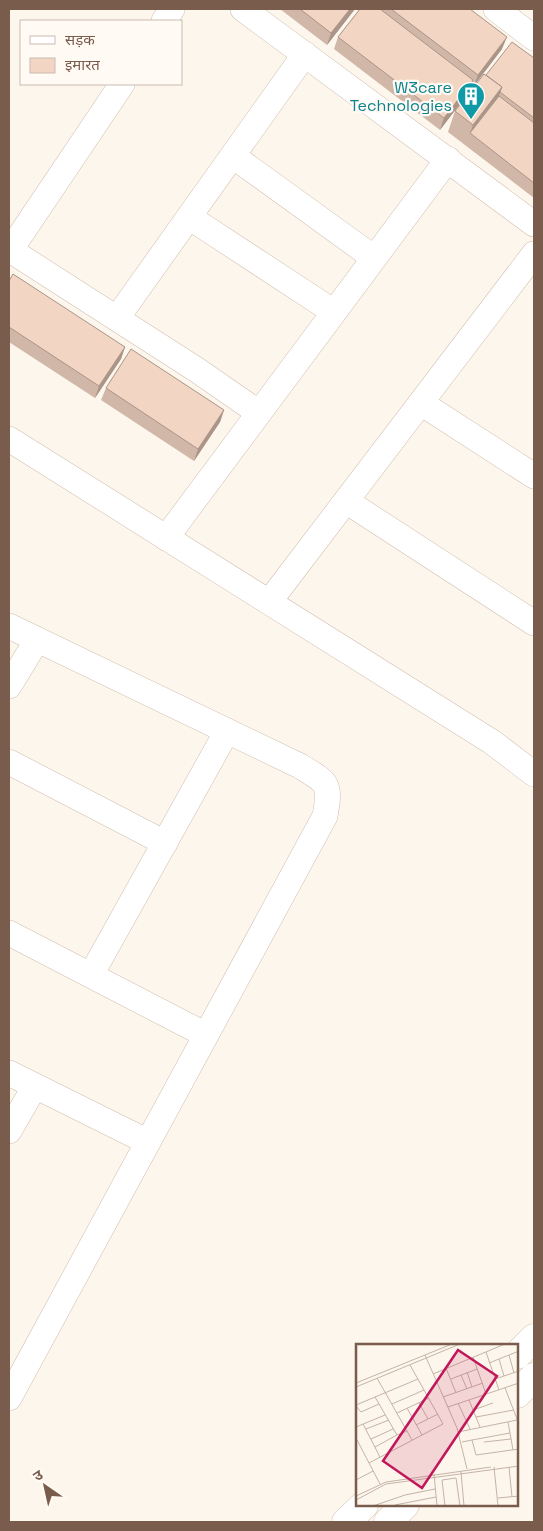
<svg xmlns="http://www.w3.org/2000/svg" width="543" height="1531" font-family="'Space Grotesk','Noto Sans Devanagari',sans-serif">
	<rect width="100%" height="100%" fill="#fdf6ec"/>
	<g fill="none" stroke-linecap="round" stroke-linejoin="round">
		<g stroke="#d1beb0" stroke-width="26">
			<g id="street">
				<path d="M243 9 534 224"/>
				<path d="M496 9 534 38"/>
				<path d="M164 21 172 9"/>
				<path d="M233 156 374 258"/>
				<path d="M189 217 334 312"/>
				<path d="M10 250 197 370 259 413"/>
				<path d="M9 252 122 84"/>
				<path d="M117 318 305 54"/>
				<path d="M421 403 534 476"/>
				<path d="M9 439 492 742 534 774"/>
				<path d="M346 501 534 623"/>
				<path d="M166 538 448 159"/>
				<path d="M269 602 534 254"/>
				<path d="M9 626 300 766C328 783 331 783 325 816L9 1398"/>
				<path d="M9 686 37 640"/>
				<path d="M9 762 165 843"/>
				<path d="M9 933 206 1035"/>
				<path d="M91 975 227 731"/>
				<path d="M9 1073 148 1142"/>
				<path d="M9 1131 35 1086"/>
			</g>
		</g>
		<g stroke="#d6c0b0" stroke-width="29">
			<g id="secondary">
				<path d="M517 1355 534 1338"/>
				<path d="M517 1394 534 1377"/>
				<path d="M346 1522 364 1505"/>
				<path d="M388 1522 405 1505"/>
			</g>
		</g>
		<use href="#street" stroke="#fff" stroke-width="25"/>
		<use href="#secondary" stroke="#fff" stroke-width="28"/>
	</g>
	<g fill="#d1b7a8">
		<path d="M280 9H355L327 45Z"/>
		<path d="M360 9H470L502 49 473 87 471 85 469 92 440 130 334 49 338 37Z"/>
		<path d="M534 58V198L448 132 455 111 486 75Z"/>
		<path d="M9 281 125 347 121 359 95 398 9 342Z"/>
		<path d="M106 388 224 410 220 422 194 461 101 400Z"/>
	</g>
	<g fill="#aa9588">
		<path d="M350 9H355L327 45 331 33Z"/>
		<path d="M507 37 502 49 473 87 478 75Z"/>
		<path d="M473 80 469 92 440 130 444 118Z"/>
		<path d="M502 87 495 108 470 133 473 125Z"/>
		<path d="M125 347 121 359 95 398 99 386Z"/>
		<path d="M224 410 220 422 194 461 198 449Z"/>
	</g>
	<g fill="#f3d5c3" stroke="#aa9588">
		<path d="M300 9H350L331 33Z"/>
		<path d="M360 9H380L473 80 444 118 338 37Z"/>
		<path d="M391 9H470L507 37 478 75Z"/>
		<path d="M512 42 534 58V118L500 92 502 87 486 75Z"/>
		<path d="M484 74 502 87 473 125 455 111Z"/>
		<path d="M499 96 534 123V183L470 133Z"/>
		<path d="M13 274 125 347 99 386 9 327V281Z"/>
		<path d="M131 349 224 410 198 449 106 388Z"/>
	</g>
	<defs>
		<g id="building-pin" transform="scale(1.4375)"><path d="M0 17L-7.5 6A9.5 9.5 0 1 1 7.5 6Z" fill="#0f9aa8" stroke="#fffaf3"/><path d="M-4-6H4V6H1V3H-1V6H-4ZM-2.5-4.3h1.7v1.8h-1.7ZM.8-4.3h1.7v1.8H.8ZM-2.5-1h1.7V.8h-1.7ZM.8-1h1.7V.8H.8Z" fill="#fff"/></g>
	</defs>
	<g fill-rule="evenodd">
		<use href="#building-pin" x="471" y="96"/>
	</g>
	<g text-anchor="middle" dominant-baseline="central" stroke-width="4.5" stroke-linejoin="round" paint-order="stroke">
		<g font-size="16" fill="#0d838f" stroke="#fffaf3" text-anchor="end">
			<text x="452" y="87">W3care<tspan x="452" dy="18">Technologies</tspan></text>
		</g>
	</g>
	<g transform="translate(356 1344)">
		<rect width="162" height="162" fill="#fdf6ec"/>
		<path fill="none" stroke="#c5b3a7" stroke-width="1" d="M130 8 143 46M69 11 101 84 111 125M153 11 158 29M117 13 130 50M143 15 148 32M133 19 163 7M90 24 100 49M111 28 116 43M77 30 149 0M105 31 111 45M21 34 56 96M95 35 121 25M139 35 163 27M0 39 96 0M0 43 104 0M149 44 163 80M19 53 41 91 51 87M87 53 127 39M113 56 124 83M63 59 72 75M102 59 114 85M36 60 68 46M0 61 62 35M0 62 5 68 23 60M92 63 163 39M51 64 66 91M117 66 137 59M41 69 73 54M120 73 158 66M152 78 157 106M7 80 24 113M60 81 82 70M0 83 29 71M10 85 33 76M102 88 161 76M0 94 24 140M15 95 37 85M116 96 154 89M106 98 116 96 120 111 163 105M128 98 155 95M19 103 41 91M13 119 87 80 54 21M138 123 142 162M153 123 156 153M105 128 108 162M78 130 81 162M0 136 17 127M0 152 30 138 135 123M142 154 163 152M0 156 30 140 163 122M39 161 80 153M17 162 49 151 79 145M89 162 86 136 100 134 104 162"/>
		<path fill="#c2185b" fill-opacity="0.15" stroke="#c2185b" stroke-width="2.5" d="M102 6 141 32 66 144 27 117Z"/>
		<rect width="162" height="162" fill="none" stroke="#7a5c4d" stroke-width="2.5"/>
	</g>
	<rect width="543" height="1531" fill="none" stroke="#7a5c4d" stroke-width="20"/>
	<rect x="20" y="20" width="162" height="65" fill="#fffaf3" stroke="#cabbb1"/>
	<rect x="30" y="36" width="25" height="8" fill="#ffffff" stroke="#cabbb1"/>
	<text x="65" y="45" font-size="15" fill="#7a5c4d">सड़क</text>
	<rect x="30" y="58" width="25" height="15" fill="#f3d5c3" stroke="#cabbb1"/>
	<text x="65" y="70" font-size="15" fill="#7a5c4d">इमारत</text>
	<g transform="translate(45 1486) rotate(326)" stroke="#fffaf3" stroke-width="4" paint-order="stroke">
	<path d="M0-4L9 19L0 12L-9 19Z" fill="#7a5c4d"/>
	<text y="-8" font-size="14" font-weight="bold" text-anchor="middle" fill="#7a5c4d">उ</text>
	</g>
</svg>
